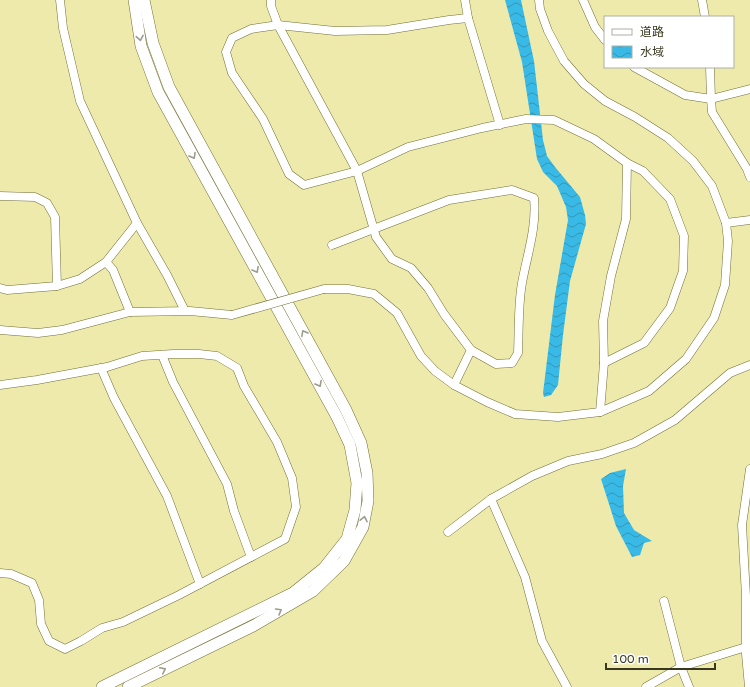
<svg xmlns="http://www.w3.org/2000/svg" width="750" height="687" font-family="'Varela Round','Noto Sans SC',sans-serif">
	<defs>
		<pattern id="water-waves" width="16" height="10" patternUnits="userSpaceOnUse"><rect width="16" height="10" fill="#39b9e5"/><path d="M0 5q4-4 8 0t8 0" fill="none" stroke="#3197b9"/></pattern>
	</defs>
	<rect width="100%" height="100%" fill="#edeaac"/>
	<g fill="url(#water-waves)">
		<path d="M505 0H521L534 61 543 140 547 156 555 167 580 197 585 215 586 224 570 281 563 335 558 385 551 395 544 397 543 393 555 295 568 220 566 207 557 186 543 172 537 159 522 62Z"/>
		<path d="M626 469 623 486 624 513 634 530 652 541 644 543 640 555 632 557 616 526 601 479 610 473Z"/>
	</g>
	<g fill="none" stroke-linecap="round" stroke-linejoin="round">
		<g stroke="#737036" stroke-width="9">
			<g id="minor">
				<path d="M60 0 63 28 80 101 137 223 106 262"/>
				<path d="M271 0V6L278 25 357 171 376 237 392 259 411 268 428 288 444 314 471 350 454 385"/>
				<path d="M465 0 468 18 449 20 387 30 335 31 278 25 251 29 232 38 226 52 232 73 263 119 289 174 304 185 357 171 408 147 482 128 526 119 554 120 594 139 627 163 626 219 611 276 603 321 604 363 600 412"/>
				<path d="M583 0 595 27 605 40"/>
				<path d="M702 0 705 17"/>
				<path d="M468 18 500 125"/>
				<path d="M634 67 685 95 711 99 750 89"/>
				<path d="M710 67 711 99 712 112 747 169 750 177"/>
				<path d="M0 196 35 197 47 203 55 217 57 286"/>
				<path d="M137 223 167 275 185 311"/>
				<path d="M726 223 750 220"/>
				<path d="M332 245 449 200 512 190 534 198C537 227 527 255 522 283 518 305 519 331 518 353L512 363 496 364 471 350"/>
				<path d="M0 288 7 290 57 286 80 279 106 262 113 270 130 312"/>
				<path d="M324 289H348L374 294 397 313 421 356 435 371 454 385 487 402 515 414 558 417 600 412 649 391 686 359 714 318 725 285 728 241 726 223 712 186 693 161 668 138 635 117 605 101 584 84 564 61 548 31 540 9 539 0"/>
				<path d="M0 330 38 333 62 330 130 312 190 311 232 315"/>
				<path d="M162 355 173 382 227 484 234 511 251 557"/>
				<path d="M604 363 644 343 670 308 683 271 684 236 670 199 643 171 627 163"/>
				<path d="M101 368 114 398 167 496 200 584"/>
				<path d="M0 385 37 380 107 367 142 356 173 354H199L217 356 237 368 244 386 277 442 292 478 296 507 285 539 179 595 123 622 102 628 81 641 65 649 49 641 41 624 39 600 32 583 11 574 0 573"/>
				<path d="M491 499 525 577 542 641 567 687"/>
				<path d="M448 532 491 499 532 476 568 461 602 454 634 443 675 420 730 373 750 365"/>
				<path d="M664 601 681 667 689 687"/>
				<path d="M646 687 681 667 746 647"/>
				<path d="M749 687 746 654V596L742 525 750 469"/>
			</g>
		</g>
		<g stroke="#737036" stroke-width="12">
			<g id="tertiary">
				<path d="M102 687 293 593 324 568 347 539 355 510 357 483 350 445 337 417 158 92 141 46 134 0"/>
				<path d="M128 687 253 626 313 591 344 561 363 527 368 501 367 473 361 443 346 410 169 87 153 43 144 0"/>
			</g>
		</g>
		<use href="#minor" stroke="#fff" stroke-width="8"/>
		<use href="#tertiary" stroke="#fff" stroke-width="11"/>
		<g stroke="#737036" stroke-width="9" stroke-linecap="butt">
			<path id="minor-bridge" d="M232 315 324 289"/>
		</g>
		<use href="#minor-bridge" stroke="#fff" stroke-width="8"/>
	</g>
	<defs><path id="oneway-chevron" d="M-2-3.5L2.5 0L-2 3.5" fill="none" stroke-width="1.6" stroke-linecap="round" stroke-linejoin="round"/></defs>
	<g stroke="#9c9c8f">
		<use href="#oneway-chevron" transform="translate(140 38) rotate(80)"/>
		<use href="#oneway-chevron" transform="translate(193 156) rotate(61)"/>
		<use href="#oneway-chevron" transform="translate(256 270) rotate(61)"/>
		<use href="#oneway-chevron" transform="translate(304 333) rotate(-119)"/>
		<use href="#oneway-chevron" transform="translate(319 384) rotate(61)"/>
		<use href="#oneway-chevron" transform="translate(364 519) rotate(-78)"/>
		<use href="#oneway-chevron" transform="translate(279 611) rotate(-30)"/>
		<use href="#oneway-chevron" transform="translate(163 670) rotate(-26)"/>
	</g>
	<rect x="604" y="16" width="130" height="52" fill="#ffffff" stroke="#b0afa5"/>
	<rect x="612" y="29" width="20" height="6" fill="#ffffff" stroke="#b0afa5"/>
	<text x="640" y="36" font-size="12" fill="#39381f">道路</text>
	<rect x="612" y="46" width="20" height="12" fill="url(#water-waves)" stroke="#b0afa5"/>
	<text x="640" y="56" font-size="12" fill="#39381f">水域</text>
	<path d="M606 663v6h109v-6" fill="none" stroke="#39381f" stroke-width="2"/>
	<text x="612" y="663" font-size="12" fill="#39381f" stroke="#ffffff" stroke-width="3" paint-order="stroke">100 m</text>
</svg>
